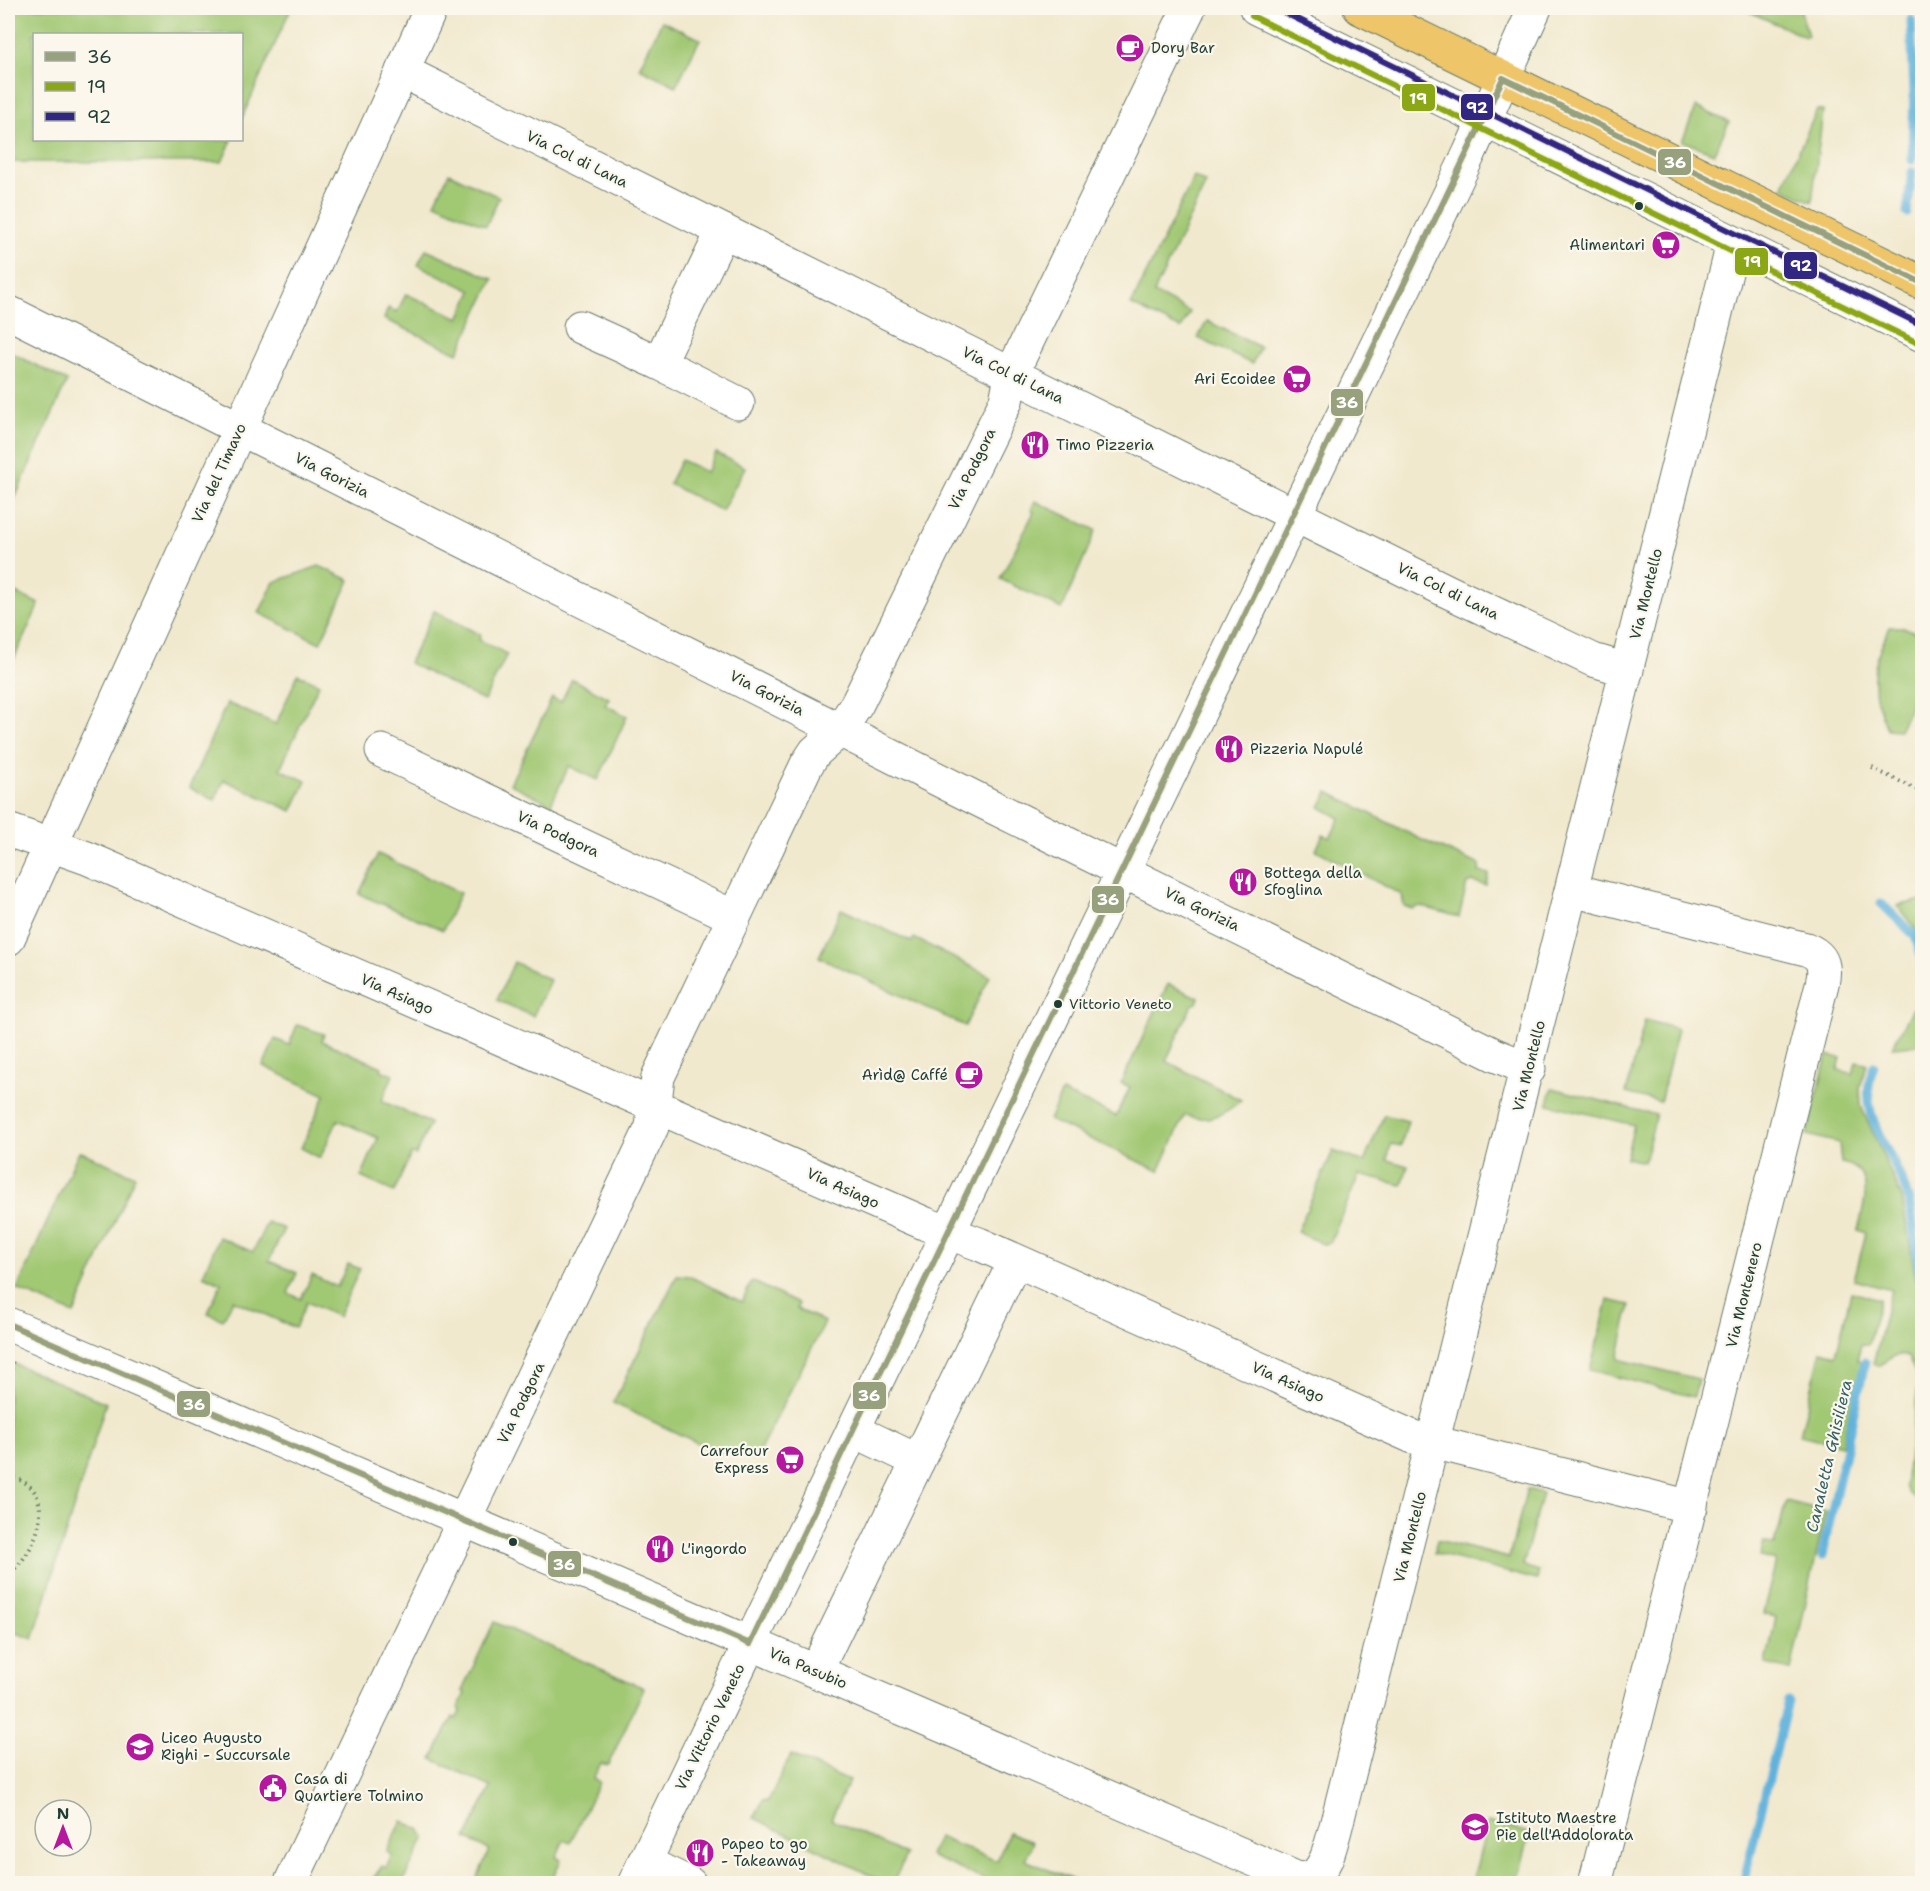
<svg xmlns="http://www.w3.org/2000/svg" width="1930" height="1891" font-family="'Shantell Sans',sans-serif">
	<rect width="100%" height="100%" fill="#fbf7ec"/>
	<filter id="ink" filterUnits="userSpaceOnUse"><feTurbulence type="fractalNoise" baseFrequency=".0167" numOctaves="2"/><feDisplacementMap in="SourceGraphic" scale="12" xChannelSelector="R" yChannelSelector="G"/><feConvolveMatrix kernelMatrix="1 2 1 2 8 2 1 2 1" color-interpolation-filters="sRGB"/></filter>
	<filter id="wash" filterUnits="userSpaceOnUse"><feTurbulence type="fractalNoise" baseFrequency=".008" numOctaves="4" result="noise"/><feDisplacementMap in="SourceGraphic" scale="24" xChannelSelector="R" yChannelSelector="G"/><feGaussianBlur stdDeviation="1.35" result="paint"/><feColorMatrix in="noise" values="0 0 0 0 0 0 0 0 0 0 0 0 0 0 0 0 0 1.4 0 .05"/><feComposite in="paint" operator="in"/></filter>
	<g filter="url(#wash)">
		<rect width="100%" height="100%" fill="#f1e9ce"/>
		<g fill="#a1c873" stroke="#608254" stroke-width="1.5">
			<path d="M8 8H291L242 118V34H34V140H232L222 162H8Z"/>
			<path d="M1741 8H1800L1808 36 1805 37Z"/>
			<path d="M662 21 700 39 676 86 639 68Z"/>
			<path d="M1696 107 1729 122 1714 153 1682 141Z"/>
			<path d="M1817 110 1823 111 1812 202 1782 188Z"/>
			<path d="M449 173 499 197 486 226 435 203Z"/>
			<path d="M1194 177 1206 183 1154 293 1190 312 1181 329 1131 305Z"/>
			<path d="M426 249 493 279 458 353 384 319 388 308 397 312 406 294 459 318 472 291 418 265Z"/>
			<path d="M1207 321 1260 347 1252 364 1198 338Z"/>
			<path d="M8 351 67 381 8 514Z"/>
			<path d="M716 453 745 467 722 511 669 484 681 460 706 472Z"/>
			<path d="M1035 501 1096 530 1062 609 1000 579 1034 512 1031 510Z"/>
			<path d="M319 566 350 580 320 643 259 613 274 582Z"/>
			<path d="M8 589 39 604 8 672Z"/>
			<path d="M434 611 481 635 479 640 507 654 484 701 409 663Z"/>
			<path d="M1890 627H1901L1922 634V683L1899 730 1887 729C1869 684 1869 671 1890 627Z"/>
			<path d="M298 674 319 684 280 769 306 781 292 811 224 780 215 800 189 788 227 703 276 724Z"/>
			<path d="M572 679 609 698 605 705 627 716 598 780 569 766 551 804 510 784 552 698 561 702Z"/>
			<path d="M1328 792 1420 839 1480 865 1479 872 1489 874 1486 885 1472 882 1467 884 1459 917 1420 906 1412 909 1404 906 1402 895 1316 850 1323 835 1330 838 1340 818 1320 807Z"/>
			<path d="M378 854 460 893 443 930 359 894Z"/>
			<path d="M1922 900V937L1897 906Z"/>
			<path d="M841 909 912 942 914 938 990 976 965 1026 819 957Z"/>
			<path d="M514 962 550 980 533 1016 497 1000Z"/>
			<path d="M1168 984 1199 998 1197 1003 1192 1005 1166 1061 1241 1100C1223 1116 1207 1123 1185 1115L1159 1171 1049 1120 1062 1092 1116 1116 1130 1087 1121 1083Z"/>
			<path d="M1922 992V1044L1892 1047Z"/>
			<path d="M1645 1020 1678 1029 1660 1102 1626 1093Z"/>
			<path d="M297 1025 324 1034 322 1041 382 1067 381 1070 393 1075 382 1101 430 1123 416 1155 411 1154 394 1192 361 1177 378 1138 338 1120 320 1158 301 1148 325 1095 263 1066 275 1039 289 1045Z"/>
			<path d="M1827 1055 1841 1058 1838 1070 1853 1074 1856 1062 1867 1064 1860 1087 1861 1106 1902 1198 1915 1274 1922 1302V1504L1910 1495 1905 1486 1918 1386 1916 1374 1908 1357C1894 1351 1889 1361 1877 1366L1873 1364 1891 1290 1854 1280 1866 1233 1858 1230C1864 1206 1877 1168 1841 1163L1839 1143 1807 1135Z"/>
			<path d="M1552 1088 1656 1115 1644 1162 1626 1158 1634 1125 1548 1104Z"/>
			<path d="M1384 1115 1408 1121 1401 1146 1391 1144 1387 1160 1408 1166 1402 1185 1359 1175 1330 1243 1323 1244 1297 1232 1333 1151 1364 1162Z"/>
			<path d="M79 1151 135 1176 74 1314 17 1289Z"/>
			<path d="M267 1222 284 1229 269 1261 297 1273 288 1293 301 1299 312 1275 337 1287 348 1264 360 1269 338 1317 307 1302 295 1328 233 1300 223 1320 208 1313 221 1283 203 1275 219 1237 253 1252Z"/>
			<path d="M677 1275 689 1276 742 1302 752 1281 798 1304 797 1309 825 1322 755 1460 732 1450 719 1453 613 1403Z"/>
			<path d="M1851 1292 1880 1299 1868 1345 1861 1344 1857 1360 1862 1361 1842 1445 1800 1435 1821 1351 1836 1355Z"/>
			<path d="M1608 1300 1630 1305 1618 1359 1698 1379 1694 1397 1590 1370Z"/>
			<path d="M8 1361 106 1403 33 1639 8 1630Z"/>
			<path d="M1527 1489 1542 1493 1523 1566 1539 1571 1537 1580 1434 1553 1437 1540 1509 1558Z"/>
			<path d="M1786 1501 1826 1511 1791 1670 1766 1664 1776 1617 1763 1614 1776 1561 1760 1557 1764 1542 1775 1545Z"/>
			<path d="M494 1622 644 1688 608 1765 601 1763 593 1779 599 1782 570 1843 564 1840 556 1857 561 1860 550 1883H475L489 1850 466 1838 491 1787 432 1759 453 1717 456 1719 461 1710 458 1708 465 1693 462 1691Z"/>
			<path d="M791 1755 849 1781 831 1819 906 1855 893 1883H886L754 1818 763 1800 768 1801Z"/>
			<path d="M402 1821 420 1829 425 1838 402 1883H370L382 1866 386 1868 392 1855 387 1852Z"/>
			<path d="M1488 1822 1530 1833 1517 1883H1472Z"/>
			<path d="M1009 1832 1033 1842 1025 1860 1075 1881 1074 1883H992L930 1856 938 1837 997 1861Z"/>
		</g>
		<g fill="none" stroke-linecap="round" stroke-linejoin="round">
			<g stroke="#61b2dc" stroke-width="9">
				<path d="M1910 8V10"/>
				<path d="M1911 20 1914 93 1912 160"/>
				<path d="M1907 213 1912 172"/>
				<path d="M1881 903 1915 936 1922 958"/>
				<path d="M1874 1066C1853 1116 1898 1155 1909 1201 1915 1228 1916 1257 1922 1284"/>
				<path d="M1822 1556 1865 1362"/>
				<path d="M1743 1884 1788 1701"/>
			</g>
		</g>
	</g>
	<g filter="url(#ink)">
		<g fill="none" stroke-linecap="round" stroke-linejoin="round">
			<g stroke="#68796a" stroke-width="35">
				<g id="minor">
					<path d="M1256 8 1922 335"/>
					<path d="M402 71 1447 591 1593 660 1627 670"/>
					<path d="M723 231 659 363 738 403"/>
					<path d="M8 312 985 803 1495 1055 1529 1069"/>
					<path d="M580 327 659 363"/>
					<path d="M382 751 734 917"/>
					<path d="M8 830 87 858 926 1224 979 1244 1413 1437 1691 1507"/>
					<path d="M1572 890 1806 949C1824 956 1826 967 1822 984L1595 1884"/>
					<path d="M8 939 431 8"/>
					<path d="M8 1324 1280 1871 1298 1879 1312 1878"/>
					<path d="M853 1430 918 1461"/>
					<path d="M816 1671 1015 1261"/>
					<path d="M644 1862 690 1884"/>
					<path d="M1312 1878C1327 1866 1330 1847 1335 1830L1715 317 1730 256V241"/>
					<path d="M290 1884 652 1127 658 1077 807 764 815 752 840 730 857 704 1006 401 1011 375 1189 8"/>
					<path d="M634 1884 1469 154 1535 8"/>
				</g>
			</g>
			<g stroke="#68796a" stroke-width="35">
				<path id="major" d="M1360 8 1922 283"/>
			</g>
			<g stroke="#68796a" stroke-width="4" stroke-dasharray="1.5 4.5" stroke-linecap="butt">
				<path d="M1872 768 1922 792"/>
				<path d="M8 1393 13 1358"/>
				<path d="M8 1477C61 1484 39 1553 8 1574"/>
			</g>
			<use href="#minor" stroke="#fff" stroke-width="33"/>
			<use href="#major" stroke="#eec569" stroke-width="33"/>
			<g stroke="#fbf7ec" stroke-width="10">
				<g id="bus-1">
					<path d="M8 1324 750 1644"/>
					<path d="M750 1644 1503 78 1922 283"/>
				</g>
			</g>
			<g stroke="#fbf7ec" stroke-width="10">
				<path id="bus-2" d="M1252 16 1918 343"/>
			</g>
			<g stroke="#fbf7ec" stroke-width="10">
				<path id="bus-3" d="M1275 8 1922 325"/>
			</g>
			<use href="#bus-1" stroke="#97a17d" stroke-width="6"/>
			<use href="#bus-2" stroke="#8ba715" stroke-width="6"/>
			<use href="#bus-3" stroke="#312783" stroke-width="6"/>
		</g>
	</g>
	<defs>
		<g id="cafe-disc" transform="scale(1.5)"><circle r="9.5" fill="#b5179e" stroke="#fbf7ec"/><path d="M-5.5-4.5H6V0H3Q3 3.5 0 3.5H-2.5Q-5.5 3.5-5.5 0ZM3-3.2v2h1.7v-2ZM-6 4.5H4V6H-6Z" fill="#fff"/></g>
		<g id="supermarket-disc" transform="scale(1.5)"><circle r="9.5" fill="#b5179e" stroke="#fbf7ec"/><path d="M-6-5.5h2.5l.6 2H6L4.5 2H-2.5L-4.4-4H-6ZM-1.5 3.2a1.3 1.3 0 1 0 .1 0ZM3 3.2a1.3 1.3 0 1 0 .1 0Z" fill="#fff"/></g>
		<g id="restaurant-disc" transform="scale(1.5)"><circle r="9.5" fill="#b5179e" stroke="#fbf7ec"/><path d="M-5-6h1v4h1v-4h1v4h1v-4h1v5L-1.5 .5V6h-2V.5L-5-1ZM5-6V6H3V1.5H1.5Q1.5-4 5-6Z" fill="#fff"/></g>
		<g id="school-disc" transform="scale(1.5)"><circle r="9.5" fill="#b5179e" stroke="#fbf7ec"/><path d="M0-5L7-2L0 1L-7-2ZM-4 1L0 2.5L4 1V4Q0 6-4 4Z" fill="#fff"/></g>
		<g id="civic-disc" transform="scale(1.5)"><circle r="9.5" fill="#b5179e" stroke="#fbf7ec"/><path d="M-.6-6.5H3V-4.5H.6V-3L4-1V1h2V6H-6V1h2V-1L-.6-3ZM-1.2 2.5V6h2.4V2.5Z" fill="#fff"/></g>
	</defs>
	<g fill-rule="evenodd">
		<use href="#cafe-disc" x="1130" y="48"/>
		<use href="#supermarket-disc" x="1666" y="245"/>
		<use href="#supermarket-disc" x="1297" y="379"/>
		<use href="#restaurant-disc" x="1035" y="445"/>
		<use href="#restaurant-disc" x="1229" y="749"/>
		<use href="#restaurant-disc" x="1243" y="882"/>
		<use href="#cafe-disc" x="969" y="1075"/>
		<use href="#supermarket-disc" x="790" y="1460"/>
		<use href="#restaurant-disc" x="660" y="1549"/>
		<use href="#school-disc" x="140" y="1747"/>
		<use href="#civic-disc" x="273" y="1788"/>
		<use href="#school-disc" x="1475" y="1827"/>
		<use href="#restaurant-disc" x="700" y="1853"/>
	</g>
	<g fill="#1f3d34" stroke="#fbf7ec" stroke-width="2">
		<circle cx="1639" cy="206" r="5"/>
		<circle cx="1058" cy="1004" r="5"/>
		<circle cx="513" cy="1542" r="5"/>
	</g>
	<g text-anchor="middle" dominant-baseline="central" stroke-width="4.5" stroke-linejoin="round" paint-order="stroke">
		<g font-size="14" fill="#1f3d34" stroke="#fbf7ec" text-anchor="start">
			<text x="1069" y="1004">Vittorio Veneto</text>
		</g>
		<g font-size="15" fill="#1f3d34" stroke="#fbf7ec" text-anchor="start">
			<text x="1151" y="48">Dory Bar</text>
			<text x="1645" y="245" text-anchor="end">Alimentari</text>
			<text x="1276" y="379" text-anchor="end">Ari Ecoidee</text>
			<text x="1056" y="445">Timo Pizzeria</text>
			<text x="1250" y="749">Pizzeria Napulé</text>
			<text x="1264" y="873">Bottega della<tspan x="1264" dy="17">Sfoglina</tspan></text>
			<text x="948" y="1075" text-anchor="end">Arìd@ Caffé</text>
			<text x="769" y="1451" text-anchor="end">Carrefour<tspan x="769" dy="17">Express</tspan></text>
			<text x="681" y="1549">L'ingordo</text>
			<text x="161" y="1738">Liceo Augusto<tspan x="161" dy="17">Righi - Succursale</tspan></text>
			<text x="294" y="1779">Casa di<tspan x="294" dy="17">Quartiere Tolmino</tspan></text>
			<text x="1496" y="1818">Istituto Maestre<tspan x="1496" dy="17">Pie dell'Addolorata</tspan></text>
			<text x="721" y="1844">Papeo to go<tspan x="721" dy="17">- Takeaway</tspan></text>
		</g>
		<g font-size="15" fill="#1f3d34" stroke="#fbf7ec">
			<text transform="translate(577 159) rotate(26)">Via Col di Lana</text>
			<text transform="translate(1013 375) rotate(26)">Via Col di Lana</text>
			<text transform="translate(972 469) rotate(-64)">Via Podgora</text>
			<text transform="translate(219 473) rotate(-65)">Via del Timavo</text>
			<text transform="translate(332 475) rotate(27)">Via Gorizia</text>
			<text transform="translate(1448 591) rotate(26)">Via Col di Lana</text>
			<text transform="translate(1646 594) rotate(-76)">Via Montello</text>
			<text transform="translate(767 693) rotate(27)">Via Gorizia</text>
			<text transform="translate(558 834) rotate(25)">Via Podgora</text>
			<text transform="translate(1202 909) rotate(26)">Via Gorizia</text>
			<text transform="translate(397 994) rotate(24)">Via Asiago</text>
			<text transform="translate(1529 1066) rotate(-76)">Via Montello</text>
			<text transform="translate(843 1188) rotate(24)">Via Asiago</text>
			<text transform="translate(1744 1295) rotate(-76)">Via Montenero</text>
			<text transform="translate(1288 1382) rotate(24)">Via Asiago</text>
			<text transform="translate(521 1403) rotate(-64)">Via Podgora</text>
			<text transform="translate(1410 1537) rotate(-76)">Via Montello</text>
			<text transform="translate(808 1668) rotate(23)">Via Pasubio</text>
			<text transform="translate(710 1727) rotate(-64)">Via Vittorio Veneto</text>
		</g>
		<g font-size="16" font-style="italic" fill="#336066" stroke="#fbf7ec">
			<text transform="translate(1829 1456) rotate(-77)">Canaletta Ghisiliera</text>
		</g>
	</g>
	<g stroke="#fbf7ec" stroke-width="2">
		<rect x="1401" y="83" width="35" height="29" rx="6" fill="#8ba715"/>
		<rect x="1460" y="93" width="34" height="28" rx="6" fill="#312783"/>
		<rect x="1657" y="148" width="35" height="28" rx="6" fill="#97a17d"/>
		<rect x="1734" y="247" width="35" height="29" rx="6" fill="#8ba715"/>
		<rect x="1783" y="251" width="35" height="29" rx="6" fill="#312783"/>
		<rect x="1330" y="388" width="34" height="29" rx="6" fill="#97a17d"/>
		<rect x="1091" y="885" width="34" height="29" rx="6" fill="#97a17d"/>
		<rect x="852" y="1381" width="35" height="29" rx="6" fill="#97a17d"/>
		<rect x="176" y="1390" width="35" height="28" rx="6" fill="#97a17d"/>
		<rect x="547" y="1550" width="35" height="28" rx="6" fill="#97a17d"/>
	</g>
	<g font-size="16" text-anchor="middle" font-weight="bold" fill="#fff">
		<text x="1418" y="104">19</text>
		<text x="1477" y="113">92</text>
		<text x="1675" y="168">36</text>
		<text x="1752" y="267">19</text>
		<text x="1801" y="271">92</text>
		<text x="1347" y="408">36</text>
		<text x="1108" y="905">36</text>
		<text x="869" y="1401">36</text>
		<text x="194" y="1410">36</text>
		<text x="564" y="1570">36</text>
	</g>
	<rect width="1930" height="1891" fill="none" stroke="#fbf7ec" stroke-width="30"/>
	<rect x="33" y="33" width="210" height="108" fill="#fbf7ec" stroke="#a3ada2" stroke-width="1.5"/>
	<rect x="45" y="52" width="30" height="9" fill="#97a17d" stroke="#a3ada2" stroke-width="1.5"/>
	<text x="87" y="63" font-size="18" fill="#1f3d34">36</text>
	<rect x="45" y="82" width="30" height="9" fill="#8ba715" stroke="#a3ada2" stroke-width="1.5"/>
	<text x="87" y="93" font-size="18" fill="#1f3d34">19</text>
	<rect x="45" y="112" width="30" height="9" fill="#312783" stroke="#a3ada2" stroke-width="1.5"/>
	<text x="87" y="123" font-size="18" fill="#1f3d34">92</text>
	<g transform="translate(63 1828)"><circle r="28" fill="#fbf7ec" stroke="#a3ada2" stroke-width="1.5"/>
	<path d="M0-4.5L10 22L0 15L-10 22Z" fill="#b5179e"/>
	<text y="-9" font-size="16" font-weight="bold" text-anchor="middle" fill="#1f3d34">N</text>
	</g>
</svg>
